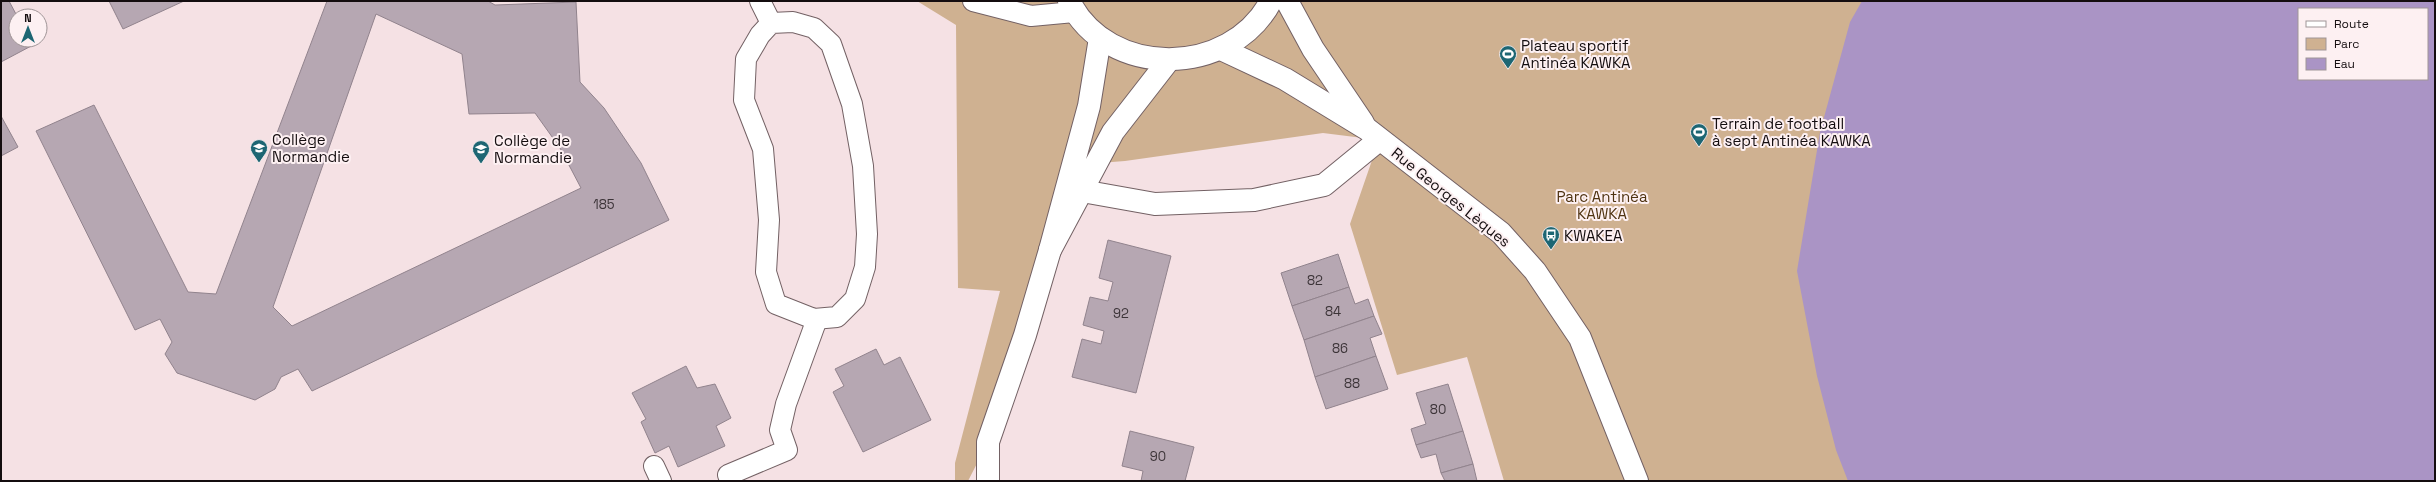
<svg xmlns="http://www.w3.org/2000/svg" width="2436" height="482" font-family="'Space Grotesk',sans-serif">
	<rect width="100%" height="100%" fill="#f5e1e4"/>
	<path fill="#cfb191" d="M917 1H1929L1998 481H1504L1467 357 1397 375 1350 224 1379 140 1323 133 1125 161 1073 165 988 442 968 481H955V463L1000 291 958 288 956 25Z"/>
	<path fill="#aa94c5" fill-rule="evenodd" d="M1862 1H2435V481H1848L1836 450 1817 376 1797 271 1820 132 1850 22ZM2299 9H2427V79H2299Z"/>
	<g fill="#b6a7b2" stroke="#91838d" fill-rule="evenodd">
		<path d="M1 1H9L17 16 16 40H30L33 45 1 62Z"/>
		<path d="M109 1H184L123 29Z"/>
		<path d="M327 1H488L495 5 576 2 580 82 604 108 641 163 669 220 312 391 298 369 281 377 275 389 255 400 177 373 165 354 172 342 160 319 135 330 36 131 94 105 188 292 216 294ZM376 14 462 54 469 114 535 113 560 148 581 188 292 326 273 307Z"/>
		<path d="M1 116 18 147 1 156Z"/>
		<path d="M1108 240 1171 256 1136 393 1072 377 1082 339 1101 344 1104 331 1083 325 1090 297 1108 301 1113 282 1099 278Z"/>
		<path d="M1338 254 1349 287 1292 306 1281 273Z"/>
		<path d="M1349 287 1355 304 1368 299 1374 316 1304 340 1292 306Z"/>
		<path d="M1374 316 1382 334 1370 338 1376 356 1315 377 1304 340Z"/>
		<path d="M876 349 884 365 900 357 931 420 863 452 833 392 844 386 835 369Z"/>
		<path d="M1376 356 1388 389 1326 409 1315 377Z"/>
		<path d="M686 366 697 388 715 384 731 418 716 426 725 446 678 467 669 446 655 453 641 422 646 419 632 393Z"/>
		<path d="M1448 384 1463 431 1416 445 1411 429 1426 424 1416 393Z"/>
		<path d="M1130 431 1194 447 1185 481H1141L1143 471 1122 466Z"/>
		<path d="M1463 431 1473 464 1441 473 1436 454 1421 458 1416 445Z"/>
		<path d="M1473 464 1477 481H1445L1441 473Z"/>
	</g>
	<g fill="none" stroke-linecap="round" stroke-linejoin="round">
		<g stroke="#736164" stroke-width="22">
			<g id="service">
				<path d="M760 1 771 23"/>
				<path d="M973 1 1031 16 1074 12"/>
				<path d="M793 22 814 28 831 44 852 104 863 166 867 234 865 267 855 299 837 317 814 319 776 304 766 272 769 220 763 149 744 100 746 59 760 35 771 23Z"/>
				<path d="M654 466 661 481"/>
				<path d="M731 481 728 475 787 450 780 430 786 404 817 319"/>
			</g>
		</g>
		<g stroke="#736164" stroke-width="24">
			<g id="minor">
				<path d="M1100 38 1089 106 1050 250 1113 132 1169 60"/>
				<path d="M1082 191 1155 204 1254 200 1324 185 1379 140"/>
				<path d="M988 481V442L1025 335 1050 250"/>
			</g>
		</g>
		<g stroke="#736164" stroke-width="24">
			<g id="secondary">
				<path d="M1069 1C1108 79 1230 78 1271 1"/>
				<path d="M1287 1 1313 49 1363 123"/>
				<path d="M1221 49 1285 79 1367 129 1501 233 1535 271 1580 338 1637 481"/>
			</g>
		</g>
		<use href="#service" stroke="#fff" stroke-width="20"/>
		<use href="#minor" stroke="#fff" stroke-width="22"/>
		<use href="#secondary" stroke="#fff" stroke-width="22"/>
	</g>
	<defs>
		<g id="stadium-pin" transform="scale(0.9)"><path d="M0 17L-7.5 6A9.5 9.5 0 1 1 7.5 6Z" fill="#1d6673" stroke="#fdf0f2"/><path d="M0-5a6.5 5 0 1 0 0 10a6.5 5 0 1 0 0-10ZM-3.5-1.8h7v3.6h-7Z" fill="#fff"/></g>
		<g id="school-pin" transform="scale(0.9)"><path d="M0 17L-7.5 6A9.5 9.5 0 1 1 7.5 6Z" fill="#1d6673" stroke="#fdf0f2"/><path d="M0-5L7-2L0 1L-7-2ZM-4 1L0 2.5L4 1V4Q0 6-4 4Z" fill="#fff"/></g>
		<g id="bus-pin" transform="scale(0.9)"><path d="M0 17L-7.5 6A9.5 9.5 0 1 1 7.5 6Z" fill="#1d6673" stroke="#fdf0f2"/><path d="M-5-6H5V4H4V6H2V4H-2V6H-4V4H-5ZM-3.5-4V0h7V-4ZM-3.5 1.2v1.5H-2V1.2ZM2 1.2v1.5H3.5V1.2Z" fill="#fff"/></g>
	</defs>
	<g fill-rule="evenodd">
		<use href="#stadium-pin" x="1508" y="54"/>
		<use href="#stadium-pin" x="1699" y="132"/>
		<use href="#school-pin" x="259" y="148"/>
		<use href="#school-pin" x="481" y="149"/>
		<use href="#bus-pin" x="1551" y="235"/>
	</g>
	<g text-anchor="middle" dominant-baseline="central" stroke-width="4" stroke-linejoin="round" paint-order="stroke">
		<g font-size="13" fill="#3c3438">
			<text x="604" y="204">185</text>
			<text x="1315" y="280">82</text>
			<text x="1333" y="311">84</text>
			<text x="1121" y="313">92</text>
			<text x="1340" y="348">86</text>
			<text x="1352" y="383">88</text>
			<text x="1438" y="409">80</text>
			<text x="1158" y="456">90</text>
		</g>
		<g font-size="15" fill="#140d0f" stroke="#fdf0f2" text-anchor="start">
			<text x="1521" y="45">Plateau sportif<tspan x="1521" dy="17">Antinéa KAWKA</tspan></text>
			<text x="1712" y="123">Terrain de football<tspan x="1712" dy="17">à sept Antinéa KAWKA</tspan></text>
			<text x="272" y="139">Collège<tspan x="272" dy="17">Normandie</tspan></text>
			<text x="494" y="140">Collège de<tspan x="494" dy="17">Normandie</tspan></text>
			<text x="1564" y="235">KWAKEA</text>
		</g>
		<g font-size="15" fill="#4f3311" stroke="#fdf0f2">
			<text x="1602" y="196">Parc Antinéa<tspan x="1602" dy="17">KAWKA</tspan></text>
		</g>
		<g font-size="15" fill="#140d0f" stroke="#fdf0f2">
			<text transform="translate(1451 197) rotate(39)">Rue Georges Lèques</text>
		</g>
	</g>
	<rect width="2436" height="482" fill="none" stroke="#140d0f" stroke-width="4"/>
	<rect x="2298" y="8" width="130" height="72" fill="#fdf0f2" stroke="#a09597"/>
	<rect x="2306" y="21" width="20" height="6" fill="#ffffff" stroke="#a09597"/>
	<text x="2334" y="28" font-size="12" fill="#140d0f">Route</text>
	<rect x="2306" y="38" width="20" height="12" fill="#cfb191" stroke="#a09597"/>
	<text x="2334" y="48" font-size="12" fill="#140d0f">Parc</text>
	<rect x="2306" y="58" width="20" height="12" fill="#aa94c5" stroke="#a09597"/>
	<text x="2334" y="68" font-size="12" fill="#140d0f">Eau</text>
	<g transform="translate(28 28)"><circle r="19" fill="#fdf0f2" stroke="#a09597"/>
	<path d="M0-3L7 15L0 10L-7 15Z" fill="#1d6673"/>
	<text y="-6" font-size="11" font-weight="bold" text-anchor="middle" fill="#140d0f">N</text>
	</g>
</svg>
